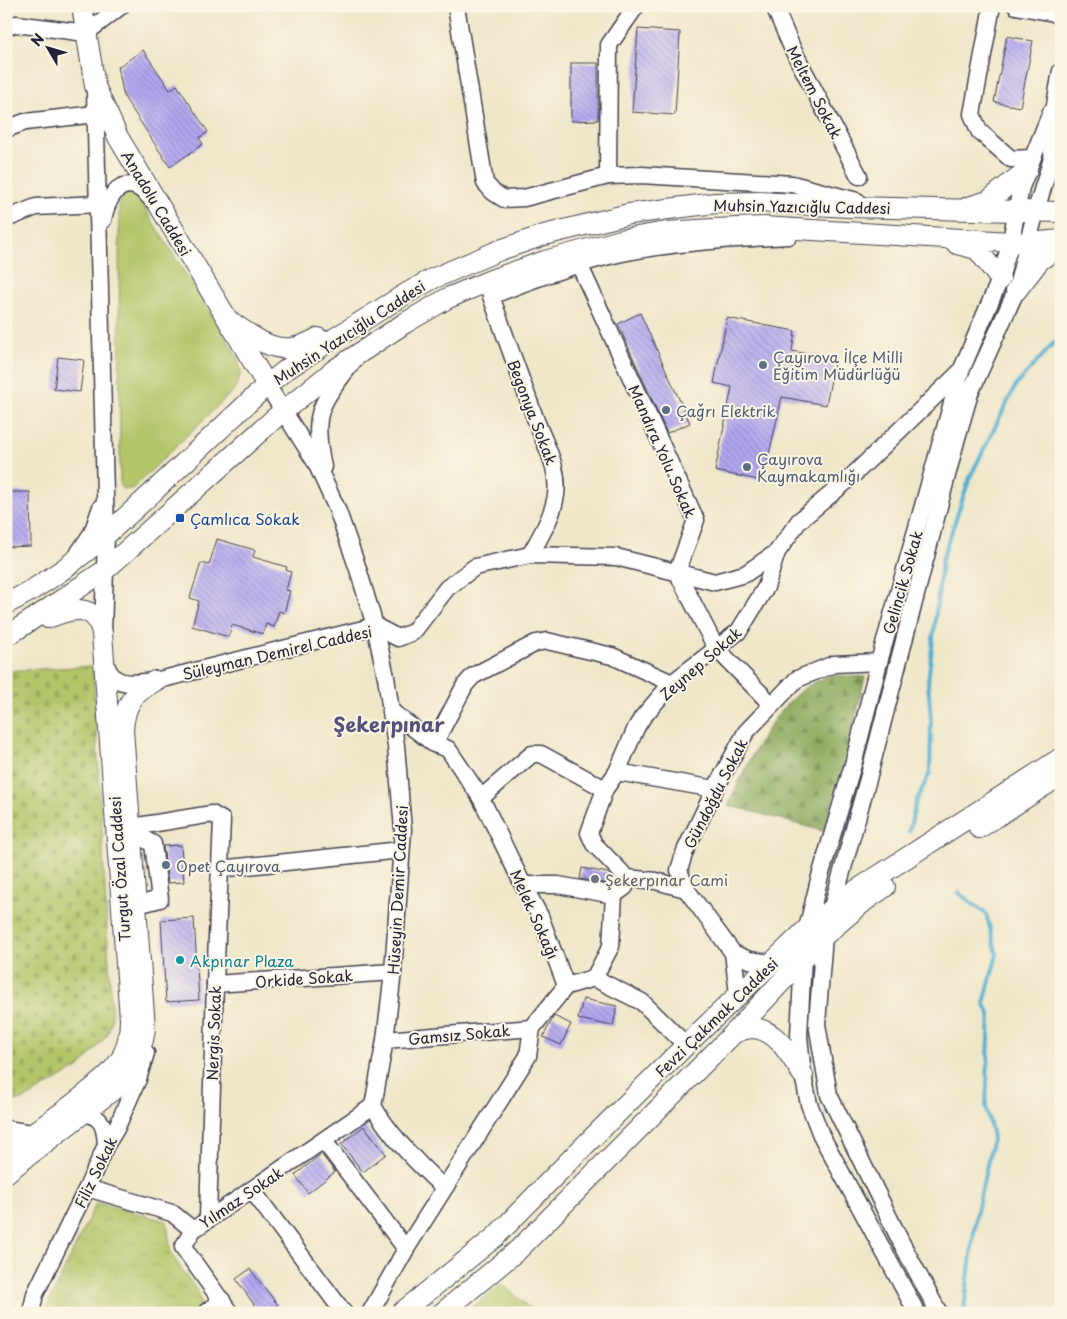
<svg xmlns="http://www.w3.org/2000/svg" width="1067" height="1319" font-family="'Playpen Sans',sans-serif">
	<defs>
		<pattern id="forest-firs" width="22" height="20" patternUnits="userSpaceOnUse" patternTransform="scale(1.25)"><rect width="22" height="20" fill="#8eab5e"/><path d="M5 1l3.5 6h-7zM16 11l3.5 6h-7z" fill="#748b4f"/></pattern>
		<pattern id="cemetery-stones" width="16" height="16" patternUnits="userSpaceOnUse" patternTransform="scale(1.25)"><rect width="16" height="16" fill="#b3c66a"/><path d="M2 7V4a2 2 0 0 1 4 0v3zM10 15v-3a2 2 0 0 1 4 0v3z" fill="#9aaa5d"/></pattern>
		<pattern id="park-crowns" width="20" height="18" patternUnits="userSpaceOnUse" patternTransform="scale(1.25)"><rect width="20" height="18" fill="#b3c66a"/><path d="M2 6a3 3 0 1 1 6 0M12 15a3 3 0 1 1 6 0" fill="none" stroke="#9aaa5d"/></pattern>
		<pattern id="building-back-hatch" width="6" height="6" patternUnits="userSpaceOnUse" patternTransform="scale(1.25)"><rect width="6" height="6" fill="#b2a7f1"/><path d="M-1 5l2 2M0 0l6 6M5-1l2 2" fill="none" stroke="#9088c4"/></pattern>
	</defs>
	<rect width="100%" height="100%" fill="#fcf5e5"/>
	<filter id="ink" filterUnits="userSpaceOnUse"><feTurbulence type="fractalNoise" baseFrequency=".02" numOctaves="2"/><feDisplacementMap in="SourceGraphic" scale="10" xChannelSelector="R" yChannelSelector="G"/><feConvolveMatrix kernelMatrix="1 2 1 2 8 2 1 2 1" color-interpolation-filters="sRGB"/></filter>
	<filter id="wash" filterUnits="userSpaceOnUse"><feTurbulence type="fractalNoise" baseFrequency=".0096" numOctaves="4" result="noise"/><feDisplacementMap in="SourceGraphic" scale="20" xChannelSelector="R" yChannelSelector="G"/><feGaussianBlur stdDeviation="1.12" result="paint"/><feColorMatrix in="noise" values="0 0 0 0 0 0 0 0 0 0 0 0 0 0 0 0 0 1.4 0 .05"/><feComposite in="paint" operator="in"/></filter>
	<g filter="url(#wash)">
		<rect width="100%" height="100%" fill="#efe7c9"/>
		<g fill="#b3c66a" stroke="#6a7452">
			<path d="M133 193 138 198 237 356 241 373 235 389 133 488 123 490 120 482 119 202 125 194Z"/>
			<path d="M502 1284 535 1313H462L478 1303Z"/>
		</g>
		<path fill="url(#forest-firs)" stroke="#58664c" d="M830 675 865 677 845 763 823 831 728 805C747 766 764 724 797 694 805 686 819 681 830 675Z"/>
		<path fill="url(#cemetery-stones)" stroke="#6a7452" d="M93 666 112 1020 107 1035 81 1066 25 1099 6 1104V671Z"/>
		<path fill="url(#park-crowns)" stroke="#6a7452" d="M96 1203 167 1221 171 1254 200 1295 201 1313H46L49 1302Z"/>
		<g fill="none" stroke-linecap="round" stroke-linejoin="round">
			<g stroke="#53afd1" stroke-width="4">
				<path d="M909 832 916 801 930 773 931 720 928 682 942 560 970 477 1016 385 1061 335"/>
				<path d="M959 893 986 914 997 954 984 1003 990 1014 986 1107 993 1137 976 1216 964 1310"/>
			</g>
		</g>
		<g id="blocks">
			<g fill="url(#building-back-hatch)">
				<path d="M638 29 680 32 675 115 632 112Z"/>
				<path d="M1007 36 1033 41 1020 107 994 102Z"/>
				<path d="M143 50 170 90 177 85 208 132 199 138 203 144 170 167 124 97 118 67Z"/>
				<path d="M571 63H598V120L571 121Z"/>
				<path d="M640 313 690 423 667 433 618 324Z"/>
				<path d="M727 318 795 331 792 351 835 359 826 405 782 397 763 481 715 471 732 387 714 383Z"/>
				<path d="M58 357 84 360 80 392 54 389Z"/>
				<path d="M6 492H30L31 546 6 547Z"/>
				<path d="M217 539 255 550 253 557 287 567 286 570 291 572 286 590 290 591 284 613 279 611 274 627 266 624 263 634 232 625 229 637 192 626 199 601 190 598 201 563 209 565Z"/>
				<path d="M181 845 184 882 168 883 163 846Z"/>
				<path d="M582 868 608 873 610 875 609 884 580 879Z"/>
				<path d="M194 918 199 1000 166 1002 161 920Z"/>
				<path d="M583 999 617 1006 613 1026 578 1019Z"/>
				<path d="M554 1016 571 1024 561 1045 543 1037Z"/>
				<path d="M364 1126 386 1154 363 1172 341 1144Z"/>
				<path d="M321 1154 335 1172 308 1193 295 1175Z"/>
				<path d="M250 1269 278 1305 268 1313H260L236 1279Z"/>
			</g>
		</g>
	</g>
	<g filter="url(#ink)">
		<use href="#blocks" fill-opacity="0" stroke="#414050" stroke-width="1"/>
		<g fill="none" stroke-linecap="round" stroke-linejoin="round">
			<g stroke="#414050" stroke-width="19">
				<g id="minor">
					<path d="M456 6 485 183 493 192 504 199 524 198 608 176 641 175 792 184 857 201"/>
					<path d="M774 6 793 50 859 176"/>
					<path d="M992 6 972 114 979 131 1011 159 1032 158"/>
					<path d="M1016 6 1054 13 1061 17"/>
					<path d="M6 27 16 24 86 33 121 6"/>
					<path d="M95 90 106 535 103 633"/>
					<path d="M6 129 25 122 96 114"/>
					<path d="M608 176 609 45 636 6"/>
					<path d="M6 219 36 207 98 204"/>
					<path d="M103 220C106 204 116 178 137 187 143 190 148 195 152 200"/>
					<path d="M579 264 696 520 677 572 716 648 771 704"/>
					<path d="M267 385 316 463 337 509 358 569 375 626 386 677 396 746 403 830 393 972 385 1040 373 1106C391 1137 418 1164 444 1188"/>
					<path d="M323 467C311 410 321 404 354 360"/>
					<path d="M79 552 92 533 101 507"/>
					<path d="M530 555C540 537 553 516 556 495 560 466 543 442 534 415 520 376 505 336 491 296 533 279 577 263 622 253 676 242 733 239 789 236"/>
					<path d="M105 661C112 689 132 683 155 681L375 626 398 638 413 632 447 588 475 567 530 555 616 557 715 582 745 574 777 552 799 521 849 479 960 372"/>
					<path d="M434 744 465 685 473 676 536 643 547 641 612 656 672 683"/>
					<path d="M617 772 715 789"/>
					<path d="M481 798 532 754H541L605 789"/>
					<path d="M132 827 212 814 222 820 215 984 208 1219"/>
					<path d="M132 832 153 844 160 899 137 905"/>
					<path d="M219 869 401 850"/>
					<path d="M627 878 594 844 589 833 605 789 617 772 636 728 642 718 672 683 739 631 766 587 777 552"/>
					<path d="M627 878 656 881 686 889"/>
					<path d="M523 885H558L614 895"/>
					<path d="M733 953 749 960 771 963"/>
					<path d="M594 978 611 946 614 895 625 887 627 878"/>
					<path d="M215 984 393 972"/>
					<path d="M566 986 594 978 642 1002 686 1045"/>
					<path d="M738 994 733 953 686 889 679 870 685 851 715 789 746 732 797 679 834 664 879 662"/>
					<path d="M385 1040 532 1028"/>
					<path d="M85 1113C103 1117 105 1128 106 1145"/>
					<path d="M6 1129 32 1133"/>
					<path d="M324 1141 406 1249"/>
					<path d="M87 1188 172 1213 193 1230"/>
					<path d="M252 1190 344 1313"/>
					<path d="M31 1313 35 1294 87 1188 106 1145 116 1129 138 1079 146 1053"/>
					<path d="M205 1313 222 1300"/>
					<path d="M230 1313 183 1247 193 1230 373 1106"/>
					<path d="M370 1313 406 1249 528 1056 532 1028 566 986 540 916 523 885 481 798 448 749 434 744 391 711"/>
					<path d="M917 1313 821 1135 809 1104 803 1075 799 1036 803 957 807 929 819 880 854 761 879 662 961 371 1000 279 1011 241 1021 187 1051 112"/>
					<path d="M939 1313 901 1242 829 1095 817 1024 824 936 868 779 956 441 970 393 1016 291 1036 210 1054 152 1055 105 1061 71"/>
				</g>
			</g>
			<g stroke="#414050" stroke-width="22">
				<g id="major">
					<path d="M82 6 95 86 118 137 267 385"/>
					<path d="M1054 152 1061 164"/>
					<path d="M968 207 988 201 1027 170"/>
					<path d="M957 244 977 249 1000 279"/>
					<path d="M1016 291 1040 260 1061 246"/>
					<path d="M231 322C249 334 269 351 292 348 301 347 310 342 318 338"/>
					<path d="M6 604C62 577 108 534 153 492 191 456 229 421 267 385L287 369 311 353 407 293 432 279 500 250 544 235 629 214 715 203 760 202 850 207 1061 212"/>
					<path d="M6 635 13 632 45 611 105 570 275 418 334 370 405 323 448 298 491 280 545 261 625 239 666 232 713 229 763 227 1029 243 1061 240"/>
					<path d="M979 828 1061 775"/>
					<path d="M734 1033C739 1031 747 1028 753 1028 778 1030 791 1057 803 1075"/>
					<path d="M6 1154C33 1133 61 1114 87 1093 100 1082 114 1072 122 1057 128 1045 130 1032 130 1019L102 633C95 601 70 609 48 618"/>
					<path d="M6 1173 118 1086 134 1064 143 1040 145 1028 123 730C125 704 132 694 155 681"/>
					<path d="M401 1313 495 1237 576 1154 686 1045 807 929 852 893 1061 758"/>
					<path d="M442 1313 518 1250 734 1033 824 936 866 900 885 887"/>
				</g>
			</g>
			<use href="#minor" stroke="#fff" stroke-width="16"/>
			<use href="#major" stroke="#fff" stroke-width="20"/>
		</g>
	</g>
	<g fill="#5c6f8a" stroke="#fcf5e5" stroke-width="2">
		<circle cx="763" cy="365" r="5"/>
		<circle cx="666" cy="410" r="5"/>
		<circle cx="747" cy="467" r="5"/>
		<circle cx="166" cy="865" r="5"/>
	</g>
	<rect fill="#1a4fb4" stroke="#fcf5e5" stroke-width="2" x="175" y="513" width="10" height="10" rx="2.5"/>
	<circle fill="#6b7280" stroke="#fcf5e5" stroke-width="2" cx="595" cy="879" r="5"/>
	<circle fill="#0f9aa8" stroke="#fcf5e5" stroke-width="2" cx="180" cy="960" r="5"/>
	<g text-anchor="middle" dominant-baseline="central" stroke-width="4" stroke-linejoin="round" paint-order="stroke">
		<g font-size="15" fill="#22223b" stroke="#fcf5e5">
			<text transform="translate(815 92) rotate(63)">Meltem Sokak</text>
			<text transform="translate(157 203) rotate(59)">Anadolu Caddesi</text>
			<text transform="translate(802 206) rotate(1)">Muhsin Yazıcığlu Caddesi</text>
			<text transform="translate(349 332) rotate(-33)">Muhsin Yazıcığlu Caddesi</text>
			<text transform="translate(533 412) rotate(69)">Begonya Sokak</text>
			<text transform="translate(663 451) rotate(66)">Mandıra Yolu Sokak</text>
			<text transform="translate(902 582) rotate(-74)">Gelincik Sokak</text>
			<text transform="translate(277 652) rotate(-13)">Süleyman Demirel Caddesi</text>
			<text transform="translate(700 663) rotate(-41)">Zeynep Sokak</text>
			<text transform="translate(715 793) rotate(-63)">Gündoğdu Sokak</text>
			<text transform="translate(119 869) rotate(-94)">Turgut Özal Caddesi</text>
			<text transform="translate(397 890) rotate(-87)">Hüseyin Demir Caddesi</text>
			<text transform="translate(535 914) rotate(66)">Melek Sokağı</text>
			<text transform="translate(304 978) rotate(-4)">Orkide Sokak</text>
			<text transform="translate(716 1017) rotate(-44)">Fevzi Çakmak Caddesi</text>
			<text transform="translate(213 1033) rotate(-88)">Nergis Sokak</text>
			<text transform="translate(459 1034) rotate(-5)">Gamsız Sokak</text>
			<text transform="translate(95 1172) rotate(-64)">Filiz Sokak</text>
			<text transform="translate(241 1197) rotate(-34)">Yılmaz Sokak</text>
		</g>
		<g font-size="15" fill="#4e5e75" stroke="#fcf5e5" text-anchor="start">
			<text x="773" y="356">Çayırova İlçe Milli<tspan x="773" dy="17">Eğitim Müdürlüğü</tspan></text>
			<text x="676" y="410">Çağrı Elektrik</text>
			<text x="757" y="458">Çayırova<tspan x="757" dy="17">Kaymakamlığı</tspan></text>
			<text x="176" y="865">Opet Çayırova</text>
		</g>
		<g font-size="15" fill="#164399" stroke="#fcf5e5" text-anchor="start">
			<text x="190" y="518">Çamlıca Sokak</text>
		</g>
		<g font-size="15" fill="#5b616d" stroke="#fcf5e5" text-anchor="start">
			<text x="605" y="879">Şekerpınar Cami</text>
		</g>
		<g font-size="15" fill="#0d838f" stroke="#fcf5e5" text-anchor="start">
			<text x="190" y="960">Akpınar Plaza</text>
		</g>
		<g font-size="20" font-weight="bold" fill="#54517b" stroke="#fcf5e5">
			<text x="389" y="724">Şekerpınar</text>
		</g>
	</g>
	<rect width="1067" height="1319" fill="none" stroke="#fcf5e5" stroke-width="25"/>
	<g transform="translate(48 48) rotate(308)" stroke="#fcf5e5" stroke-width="4" paint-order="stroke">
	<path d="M0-4L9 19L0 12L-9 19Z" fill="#22223b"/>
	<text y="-8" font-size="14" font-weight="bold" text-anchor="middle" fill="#22223b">N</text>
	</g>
</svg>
